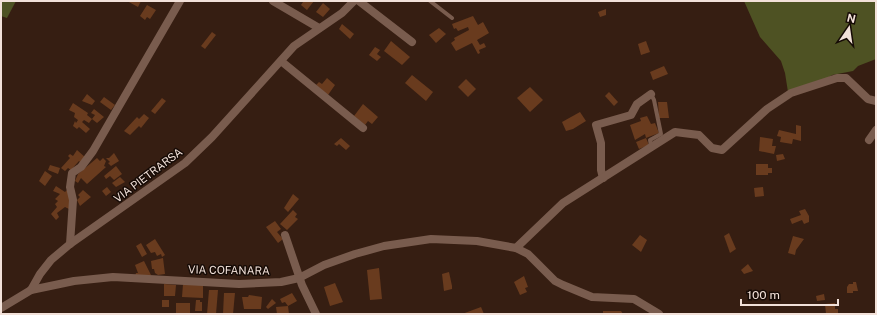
<svg xmlns="http://www.w3.org/2000/svg" width="877" height="315" font-family="'Public Sans',sans-serif">
	<rect width="100%" height="100%" fill="#361e12"/>
	<g fill="#4e5223">
		<path d="M1 1H16L7 18 1 16Z"/>
		<path d="M744 1H876V59L858 66 853 71 832 75 826 79 788 92 785 73 781 61 760 37Z"/>
	</g>
	<g fill="#693b1e">
		<path d="M127 1H141L138 7Z"/>
		<path d="M302 1H314L307 10 301 5 303 2Z"/>
		<path d="M323 3 330 9 323 17 316 12Z"/>
		<path d="M147 5 156 10 150 19 147 17 145 20 140 16Z"/>
		<path d="M606 9V15L600 17 598 12Z"/>
		<path d="M473 16 478 25 483 22 489 33 477 40 480 45 484 43 486 47 479 50 480 53 478 54 472 43 456 51 451 43 455 40 454 38 469 30 468 27 458 31 456 28 454 29 452 24Z"/>
		<path d="M342 24 354 34 350 39 339 29Z"/>
		<path d="M439 28 446 34 436 43 429 35Z"/>
		<path d="M212 32 216 35 205 49 201 46Z"/>
		<path d="M391 41 410 57 402 65 384 51Z"/>
		<path d="M646 41 650 52 641 55 638 44Z"/>
		<path d="M375 47 380 50 377 54 381 57 377 61 369 55Z"/>
		<path d="M664 66 668 74 653 80 650 72Z"/>
		<path d="M412 75 433 92 426 101 405 83Z"/>
		<path d="M327 78 335 85 328 95 316 85 319 82 322 84Z"/>
		<path d="M466 79 476 89 468 97 458 87Z"/>
		<path d="M530 87 543 100 530 112 517 98Z"/>
		<path d="M609 92 618 102 614 106 605 96Z"/>
		<path d="M87 94 95 101 92 105 82 101Z"/>
		<path d="M104 97 115 105 111 110 100 102Z"/>
		<path d="M162 98 166 101 155 114 151 111Z"/>
		<path d="M658 102H667L669 118H659Z"/>
		<path d="M73 103 88 113 87 115 92 119 89 123 84 120 82 122 90 129 86 133 79 127 77 129 73 126 75 121 76 123 78 120 74 117 75 113 69 110Z"/>
		<path d="M363 104 378 117 372 124 368 121 365 125 354 116Z"/>
		<path d="M94 109 104 117 97 123 92 119 95 115 91 113Z"/>
		<path d="M580 112 586 121 573 129 566 131 562 122Z"/>
		<path d="M144 114 149 118 141 128 139 126 130 135 124 131 137 117 139 119Z"/>
		<path d="M647 116 651 124 655 123 659 133 646 138 645 134 635 140 630 125 641 121 640 118Z"/>
		<path d="M796 125 801 126V141L793 139 792 144 780 142 781 137 777 136 779 130 796 134Z"/>
		<path d="M760 137 773 139 772 146H776L774 154 759 151Z"/>
		<path d="M341 138 350 146 346 150 339 144 337 146 334 144Z"/>
		<path d="M646 138 649 145 639 149 636 142Z"/>
		<path d="M77 150 86 158 81 163 79 161 71 170 68 168 65 171 61 168 70 158 68 156 70 154 73 156Z"/>
		<path d="M114 153 119 161 111 166 108 163 110 162 106 158H109Z"/>
		<path d="M783 154 785 159 777 161 776 155Z"/>
		<path d="M97 158 100 161 103 158 106 161 104 166 106 167 87 184 81 178 78 183 75 181 78 174Z"/>
		<path d="M756 164H768V168H772V173H768V175H756Z"/>
		<path d="M50 165 60 168 58 174 48 170Z"/>
		<path d="M116 166 122 174 114 180 110 176 106 179 104 176Z"/>
		<path d="M45 171 52 176 45 186 39 181Z"/>
		<path d="M120 177 125 182 116 187 112 183Z"/>
		<path d="M56 186 65 192 67 190 70 197 71 210 65 207 57 213 59 217 56 220 51 214 57 207 55 204 58 201 55 199 60 194 53 191Z"/>
		<path d="M107 187 111 192 106 196 102 191Z"/>
		<path d="M763 187 764 196 755 197 754 188Z"/>
		<path d="M83 190 91 197 80 206 77 200 80 197 78 195Z"/>
		<path d="M293 194 299 199 288 212 284 208Z"/>
		<path d="M805 209 809 216V222L804 224 802 220 792 224 790 219 801 215 799 211Z"/>
		<path d="M293 210 297 214 295 217 298 219 287 230 280 224Z"/>
		<path d="M275 221 281 229 277 232 283 239 278 243 266 227Z"/>
		<path d="M729 233 736 249 730 253 724 236Z"/>
		<path d="M640 235 647 240 641 252 632 245Z"/>
		<path d="M793 236 804 239 796 250 795 255 788 253Z"/>
		<path d="M155 239 165 255 162 257 161 254 157 256 155 252 151 253 146 245Z"/>
		<path d="M141 243 147 254 142 257 136 246Z"/>
		<path d="M163 258 165 274 158 275 155 273 154 269H152L151 261Z"/>
		<path d="M144 261 151 275 135 276 136 273H138L135 265Z"/>
		<path d="M748 264 753 271 744 274 741 270Z"/>
		<path d="M379 268 382 299 370 300 367 270Z"/>
		<path d="M449 272 452 286V289L444 291 442 274Z"/>
		<path d="M524 276 528 287 525 288 527 292 520 295 514 282Z"/>
		<path d="M853 282H856L858 291H853V293H847V287L849 284H853Z"/>
		<path d="M335 283 343 302 330 306 324 287Z"/>
		<path d="M164 284 176 285 175 296H164Z"/>
		<path d="M183 284 203 285V298L182 297Z"/>
		<path d="M209 290H218L216 314H207Z"/>
		<path d="M224 293H235L233 314H223Z"/>
		<path d="M292 293 297 301 288 306 289 314H277L276 307 288 306 285 302 282 303 280 299Z"/>
		<path d="M824 294 825 300 817 301 816 296Z"/>
		<path d="M249 295 262 297 261 309H244L242 297H248Z"/>
		<path d="M272 299 276 303 268 309 266 307Z"/>
		<rect x="162" y="300" width="7" height="7"/>
		<path d="M196 300H200V302H202V311H195Z"/>
		<rect x="176" y="303" width="14" height="11"/>
		<path d="M835 303V309H838V314H826L825 304Z"/>
		<path d="M481 307 484 314H462Z"/>
		<path d="M603 311H621L623 314H603Z"/>
	</g>
	<g fill="none" stroke-linecap="round" stroke-linejoin="round">
		<g stroke="#795c4e" stroke-width="4">
			<path d="M430 1 452 18"/>
			<path d="M651 94 654 100 661 134 650 140 651 146"/>
		</g>
		<g stroke="#795c4e" stroke-width="8">
			<path d="M273 1 319 28"/>
			<path d="M359 1 412 42"/>
			<path d="M281 61 363 128"/>
			<path d="M869 140 876 130"/>
			<path d="M603 178 601 170V143L596 125 631 115 637 104 651 94"/>
			<path d="M285 235 302 285 316 314"/>
			<path d="M70 244 73 200 70 187 72 173 81 167 93 151 180 1"/>
			<path d="M516 248 563 203 675 132 699 135 712 148 722 150 767 109 791 93 837 78H846L868 99 876 101"/>
			<path d="M31 290 74 281 113 277 239 284 281 282 299 278 324 265 355 254 384 246 431 239 477 241 516 248 528 254 555 281 563 285 592 297 634 299 659 314"/>
			<path d="M1 308 31 290 40 274 51 260 70 244 185 163 212 137 294 46 342 13 354 1"/>
		</g>
	</g>
	<g text-anchor="middle" dominant-baseline="central" stroke-width="3" stroke-linejoin="round" paint-order="stroke">
		<g font-size="11" fill="#f2e1d9" stroke="#160b06">
			<text transform="translate(148 175) rotate(-37)">VIA PIETRARSA</text>
			<text transform="translate(229 270) rotate(1)">VIA COFANARA</text>
		</g>
	</g>
	<rect width="877" height="315" fill="none" stroke="#f2e1d9" stroke-width="4"/>
	<g transform="translate(849 28) rotate(13)" stroke="#160b06" stroke-width="3" paint-order="stroke">
	<path d="M0-3L7 15L0 10L-7 15Z" fill="#f2e1d9"/>
	<text y="-6" font-size="11" font-weight="bold" text-anchor="middle" fill="#f2e1d9">N</text>
	</g>
	<path d="M741 299v6h97v-6" fill="none" stroke="#f2e1d9" stroke-width="2"/>
	<text x="747" y="299" font-size="12" fill="#f2e1d9" stroke="#160b06" stroke-width="3" paint-order="stroke">100 m</text>
</svg>
